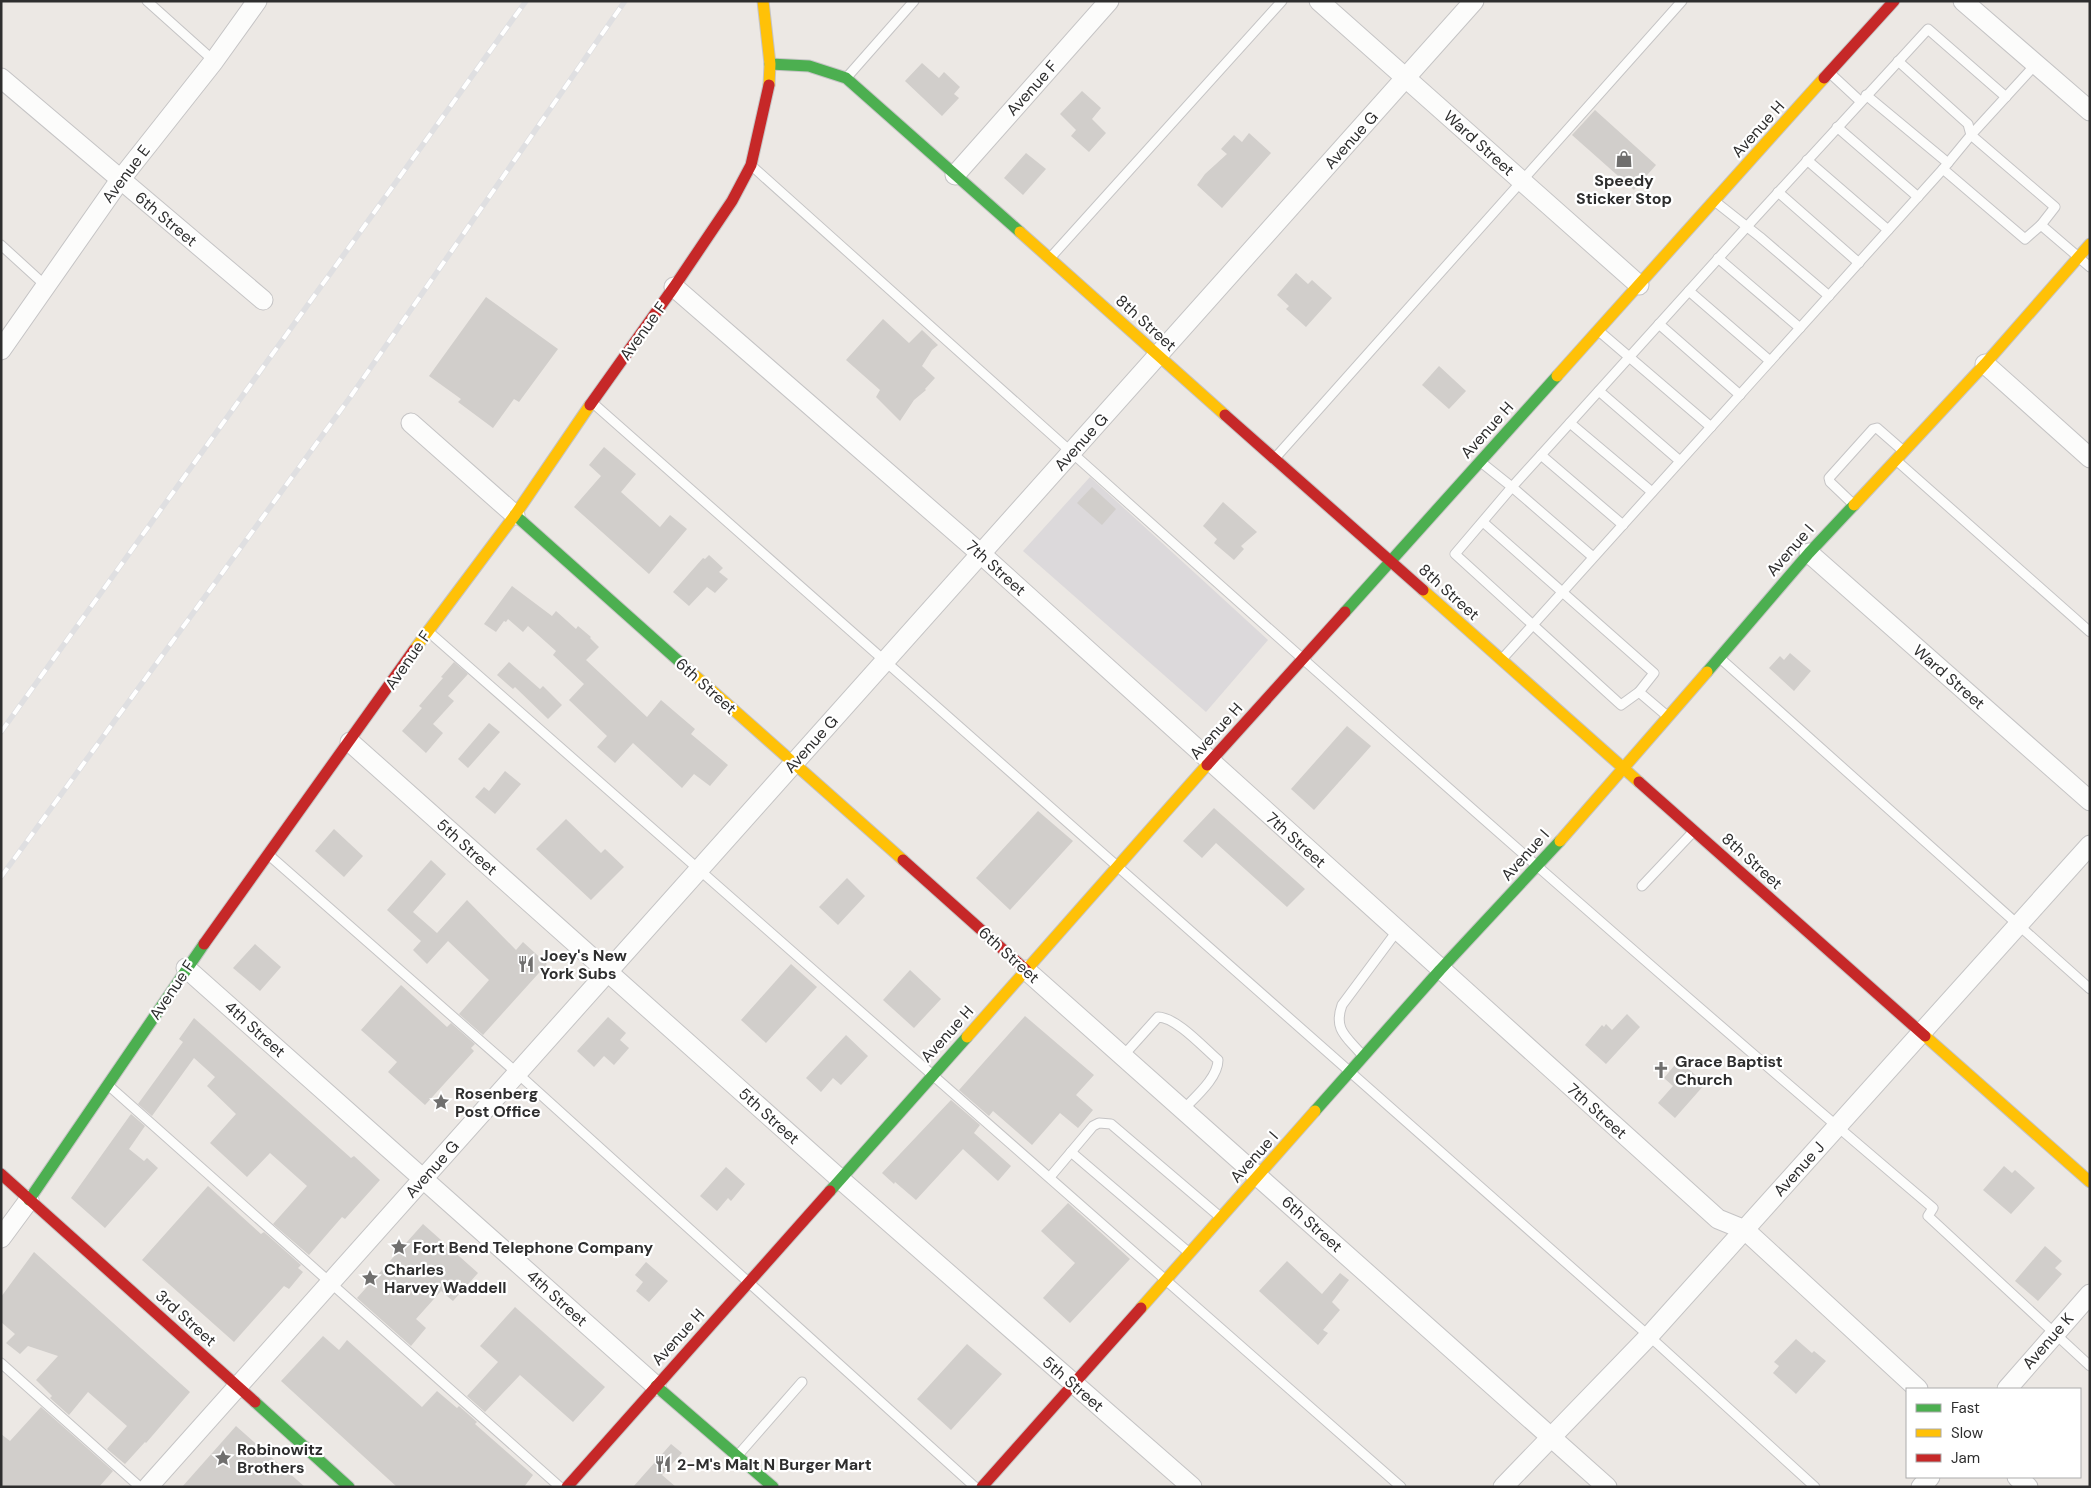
<svg xmlns="http://www.w3.org/2000/svg" width="2091" height="1488" font-family="'DM Sans',sans-serif">
	<rect width="100%" height="100%" fill="#ece8e4"/>
	<path fill="#dcd9db" d="M1090 477 1268 640 1206 712 1023 551Z"/>
	<g fill="#d1cecb">
		<path d="M922 63 939 78 944 72 960 87 954 94 959 98 942 116 905 81Z"/>
		<path d="M1082 91 1101 108 1092 119 1106 133 1089 152 1071 136 1076 130 1060 114Z"/>
		<path d="M1595 110 1656 165 1634 190 1572 135Z"/>
		<path d="M1249 133 1271 153 1222 208 1197 185 1205 174 1227 154 1221 149 1234 135 1242 142Z"/>
		<path d="M1026 153 1046 169 1023 195 1004 178Z"/>
		<path d="M1296 273 1308 284 1312 280 1332 298 1306 327 1286 309 1289 306 1277 295Z"/>
		<path d="M486 297 558 349 519 402 514 399 493 428 458 402 461 399 429 376Z"/>
		<path d="M883 319 909 343 922 330 938 345 932 350 922 366 935 378 925 389 926 390 914 400 900 421 876 397 880 390 846 360Z"/>
		<path d="M1439 366 1466 391 1449 409 1422 385Z"/>
		<path d="M604 447 636 474 621 492 660 527 670 515 687 529 649 574 574 507 601 476 589 465Z"/>
		<path d="M1092 487 1116 509 1102 525 1077 503Z"/>
		<path d="M1223 502 1257 532 1241 546 1244 549 1234 560 1214 543 1217 539 1203 526Z"/>
		<path d="M709 555 723 568 719 572 728 579 715 593 707 587 689 606 673 592 703 558 705 559Z"/>
		<path d="M512 586 552 616 556 611 576 629 578 626 591 637 590 638 599 647 586 660 647 717 661 700 695 729 691 734 728 765 710 786 694 774 682 788 633 743 615 763 597 747 607 736 569 700 584 684 553 655 556 651 528 626 523 632 508 619 506 622 504 621 496 632 484 624Z"/>
		<path d="M1790 653 1811 671 1794 691 1769 668 1780 656 1784 660Z"/>
		<path d="M454 662 468 674 448 696 454 701 433 724 443 733 426 753 402 731 422 708 419 706 443 678 441 677Z"/>
		<path d="M509 662 540 689 543 686 562 705 548 719 515 687 513 689 497 675Z"/>
		<path d="M489 723 500 732 468 768 458 759Z"/>
		<path d="M1347 726 1371 746 1314 810 1291 789Z"/>
		<path d="M505 771 521 784 495 814 475 797 484 787 489 791Z"/>
		<path d="M1214 808 1305 889 1287 907 1216 843 1202 858 1183 841Z"/>
		<path d="M1038 811 1073 841 1010 910 976 878Z"/>
		<path d="M566 819 601 853 605 849 624 867 591 900 536 849Z"/>
		<path d="M334 829 363 856 344 877 315 851Z"/>
		<path d="M431 860 446 874 413 912 437 933 467 900 516 950 523 942 547 964 483 1035 459 1014 489 980 448 941 427 964 413 950 421 941 387 910Z"/>
		<path d="M847 878 865 896 838 925 819 907Z"/>
		<path d="M255 944 281 967 260 991 233 968Z"/>
		<path d="M791 964 817 987 766 1043 741 1020Z"/>
		<path d="M910 970 941 999 914 1028 883 1000Z"/>
		<path d="M401 985 447 1027 451 1023 475 1044 471 1048 474 1051 425 1105 388 1072 397 1062 361 1030Z"/>
		<path d="M1627 1014 1640 1027 1606 1064 1585 1045 1602 1025 1604 1027 1606 1024 1612 1030Z"/>
		<path d="M1025 1016 1094 1075 1076 1095 1093 1110 1078 1128 1060 1113 1032 1145 993 1111 989 1116 959 1090Z"/>
		<path d="M608 1017 626 1033 620 1040 629 1048 614 1065 604 1056 594 1067 577 1051Z"/>
		<path d="M194 1018 351 1158 354 1156 380 1180 345 1219 342 1217 309 1255 273 1224 307 1186 270 1153 247 1177 210 1143 236 1114 207 1086 215 1077 194 1058 152 1116 138 1104 183 1042 179 1039Z"/>
		<path d="M846 1035 868 1056 841 1085 833 1078 821 1092 806 1078Z"/>
		<path d="M1679 1060 1705 1084 1675 1118 1658 1103 1673 1086 1664 1078Z"/>
		<path d="M951 1100 980 1125 974 1133 1011 1166 998 1181 963 1149 916 1200 895 1182 894 1184 882 1173Z"/>
		<path d="M131 1114 145 1126 129 1149 144 1161 147 1158 158 1168 105 1228 71 1198Z"/>
		<path d="M2004 1166 2012 1173 2015 1170 2035 1188 2011 1214 1983 1190Z"/>
		<path d="M726 1167 745 1184 731 1201 728 1198 717 1211 700 1196Z"/>
		<path d="M208 1186 261 1234 264 1232 301 1265 298 1268 303 1272 289 1289 284 1286 234 1342 142 1260Z"/>
		<path d="M1068 1203 1130 1259 1070 1323 1043 1298 1075 1263 1041 1231Z"/>
		<path d="M423 1224 478 1273 453 1301 441 1291 416 1319 426 1328 411 1346 357 1298Z"/>
		<path d="M2045 1246 2062 1261 2055 1268 2062 1274 2038 1301 2015 1281Z"/>
		<path d="M34 1252 190 1392 146 1443 145 1442 125 1464 107 1449 127 1426 88 1392 69 1415 50 1398 52 1396 36 1380 58 1356 28 1346 20 1354 6 1343 15 1334 1 1322V1297Z"/>
		<path d="M1287 1261 1322 1294 1340 1273 1349 1280 1332 1302 1340 1310 1323 1330 1328 1333 1318 1345 1259 1291Z"/>
		<path d="M646 1262 668 1281 649 1302 636 1291 643 1282 635 1275Z"/>
		<path d="M515 1307 605 1387 573 1422 520 1375 485 1412 467 1396 498 1362 480 1346Z"/>
		<path d="M323 1336 339 1350 347 1340 422 1407 437 1391 457 1408 459 1406 477 1422 475 1424 533 1475 524 1487H397L281 1381Z"/>
		<path d="M1796 1339 1812 1353 1814 1351 1826 1361 1796 1394 1773 1373 1779 1366 1774 1362Z"/>
		<path d="M967 1344 1002 1374 951 1430 917 1399Z"/>
		<path d="M41 1407 113 1471 99 1487H1V1434L10 1441Z"/>
		<path d="M236 1426 305 1487H182Z"/>
		<path d="M671 1444 682 1453 662 1475 676 1487H633Z"/>
	</g>
	<g fill="none" stroke-linecap="round" stroke-linejoin="round">
		<g stroke="#c5c4c5" stroke-width="11">
			<g id="lane">
				<path d="M147 1 214 61"/>
				<path d="M1898 61 1968 124 1971 135 1943 169 2025 239 2041 225"/>
				<path d="M2036 64 1971 135 2055 207 2041 225 2090 267"/>
				<path d="M1832 75 1860 101"/>
				<path d="M848 76 914 1"/>
				<path d="M1866 95 1948 163"/>
				<path d="M1837 127 1918 197"/>
				<path d="M1807 160 1888 230"/>
				<path d="M753 167C1144 517 1533 869 1933 1208L1928 1216 2090 1366"/>
				<path d="M1778 192 1859 263"/>
				<path d="M1717 203 1760 237 1829 296"/>
				<path d="M1 245 47 287"/>
				<path d="M1051 257 1282 1"/>
				<path d="M1718 258 1800 328"/>
				<path d="M1689 291 1770 361"/>
				<path d="M1659 324 1740 395"/>
				<path d="M1600 332 1711 427"/>
				<path d="M1599 391 1680 461"/>
				<path d="M594 404 1649 1336 1815 1487"/>
				<path d="M1570 423 1652 492"/>
				<path d="M1541 455 1623 525"/>
				<path d="M1276 457 1682 1"/>
				<path d="M1897 461 2090 632"/>
				<path d="M1482 463 1512 487 1455 554 1621 705 1639 692"/>
				<path d="M1853 504 1830 482 1829 478 1873 429 1877 428 1901 449"/>
				<path d="M1483 522 1654 673 1639 692 1666 715"/>
				<path d="M1593 557 1512 487 1541 455 1752 221 1928 29 2006 97"/>
				<path d="M430 633 1401 1487"/>
				<path d="M1503 658 1943 169"/>
				<path d="M1721 659 2090 989"/>
				<path d="M270 856 517 1073 975 1487"/>
				<path d="M1642 886 1692 833"/>
				<path d="M1362 1055C1347 1037 1333 1030 1342 1005L1397 931"/>
				<path d="M1123 1056 1158 1017C1176 1017 1204 1048 1218 1060 1218 1078 1195 1097 1183 1110"/>
				<path d="M108 1085 560 1487"/>
				<path d="M1071 1152 1187 1251"/>
				<path d="M1050 1177 1093 1126 1099 1123 1111 1124 1219 1216"/>
				<path d="M1 1363 140 1487"/>
				<path d="M739 1454 802 1382"/>
			</g>
		</g>
		<g stroke="#c5c4c5" stroke-width="21">
			<g id="street">
				<path d="M1319 1 1639 285"/>
				<path d="M1963 1 2090 111"/>
				<path d="M1 78 263 300"/>
				<path d="M955 175 1109 1"/>
				<path d="M674 287 981 554 1718 1219 1745 1230 1918 1389"/>
				<path d="M1 350 120 180 214 61 257 1"/>
				<path d="M1985 364 2090 458"/>
				<path d="M411 423 515 515"/>
				<path d="M1809 553 2090 801"/>
				<path d="M350 742 840 1179 1192 1487"/>
				<path d="M186 968 656 1386"/>
				<path d="M1026 970 1607 1487"/>
				<path d="M1 1238 29 1200"/>
				<path d="M2007 1389 2090 1294"/>
				<path d="M2017 1477 2028 1487"/>
				<path d="M148 1487 1474 1"/>
				<path d="M1503 1487 1649 1336 2090 845"/>
				<path d="M1921 1487 1930 1477"/>
			</g>
		</g>
		<g stroke="#c5c4c5" stroke-width="13">
			<g id="fast">
				<path d="M770 64 809 66 846 78 1020 232"/>
				<path d="M515 515 682 664"/>
				<path d="M1345 612 1557 376"/>
				<path d="M1707 672 1809 553 1854 505"/>
				<path d="M1315 1111 1440 970 1560 841"/>
				<path d="M830 1191 967 1037"/>
				<path d="M29 1200 204 944"/>
				<path d="M656 1386 773 1487"/>
				<path d="M255 1402 349 1487"/>
			</g>
		</g>
		<g stroke="#c5c4c5" stroke-width="13">
			<g id="slow">
				<path d="M763 1 770 64 769 85"/>
				<path d="M1020 232 1225 415"/>
				<path d="M1557 376 1824 78"/>
				<path d="M1854 505 1985 364 2090 244"/>
				<path d="M1423 590 1639 782"/>
				<path d="M414 650 515 515 590 405"/>
				<path d="M682 664 903 860"/>
				<path d="M1560 841 1707 672"/>
				<path d="M1925 1036 2090 1182"/>
				<path d="M967 1037 1207 765"/>
				<path d="M1141 1308 1315 1111"/>
			</g>
		</g>
		<g stroke="#c5c4c5" stroke-width="13">
			<g id="jam">
				<path d="M1824 78 1894 1"/>
				<path d="M590 405 674 287 732 201 751 165 769 85"/>
				<path d="M1225 415 1423 590"/>
				<path d="M1207 765 1345 612"/>
				<path d="M1639 782 1925 1036"/>
				<path d="M903 860 1026 970"/>
				<path d="M204 944 414 650"/>
				<path d="M1 1174 255 1402"/>
				<path d="M567 1487 830 1191"/>
				<path d="M982 1487 1141 1308"/>
			</g>
		</g>
		<use href="#lane" stroke="#fcfcfb" stroke-width="9"/>
		<use href="#street" stroke="#fcfcfb" stroke-width="19"/>
		<use href="#fast" stroke="#4caf50" stroke-width="11"/>
		<use href="#slow" stroke="#ffc107" stroke-width="11"/>
		<use href="#jam" stroke="#c62828" stroke-width="11"/>
		<g stroke="#dfdfe1" stroke-width="5.5">
			<g id="rail">
				<path d="M1 732 526 1"/>
				<path d="M1 877 351 396 625 1"/>
			</g>
		</g>
		<use href="#rail" stroke="#fff" stroke-width="4" stroke-dasharray="11" stroke-linecap="butt"/>
	</g>
	<defs>
		<g id="shop-bare" transform="scale(1.35)"><path d="M-5-2.5h2.3a2.7 3.5 0 0 1 5.4 0H5L5.5 6h-11ZM-1.5-2.5h3a1.5 2.3 0 0 0-3 0Z" fill="#706f6e" stroke="#fff" stroke-width="2.5" paint-order="stroke"/></g>
		<g id="restaurant-bare" transform="scale(1.35)"><path d="M-5-6h1v4h1v-4h1v4h1v-4h1v5L-1.5 .5V6h-2V.5L-5-1ZM5-6V6H3V1.5H1.5Q1.5-4 5-6Z" fill="#706f6e" stroke="#fff" stroke-width="2.5" paint-order="stroke"/></g>
		<g id="church-bare" transform="scale(1.35)"><path d="M-1.2-6h2.4v3.5h3.3v2.4h-3.3V6h-2.4V-.1h-3.3v-2.4h3.3Z" fill="#706f6e" stroke="#fff" stroke-width="2.5" paint-order="stroke"/></g>
		<g id="sight-bare" transform="scale(1.35)"><path d="M0-6L1.8-2.2L6-1.7L2.9 1.2L3.7 5.4L0 3.3L-3.7 5.4L-2.9 1.2L-6-1.7L-1.8-2.2Z" fill="#706f6e" stroke="#fff" stroke-width="2.5" paint-order="stroke"/></g>
	</defs>
	<g fill-rule="evenodd">
		<use href="#shop-bare" x="1624" y="159"/>
		<use href="#restaurant-bare" x="526" y="964"/>
		<use href="#church-bare" x="1661" y="1070"/>
		<use href="#sight-bare" x="441" y="1102"/>
		<use href="#sight-bare" x="399" y="1247"/>
		<use href="#sight-bare" x="370" y="1278"/>
		<use href="#sight-bare" x="223" y="1458"/>
		<use href="#restaurant-bare" x="663" y="1464"/>
	</g>
	<g text-anchor="middle" dominant-baseline="central" stroke-width="4.5" stroke-linejoin="round" paint-order="stroke">
		<g font-size="16" fill="#2e2e2e" stroke="#fff">
			<text transform="translate(1032 88) rotate(-48)">Avenue F</text>
			<text transform="translate(1758 129) rotate(-48)">Avenue H</text>
			<text transform="translate(1351 140) rotate(-48)">Avenue G</text>
			<text transform="translate(1479 143) rotate(42)">Ward Street</text>
			<text transform="translate(126 174) rotate(-53)">Avenue E</text>
			<text transform="translate(166 219) rotate(40)">6th Street</text>
			<text transform="translate(1146 323) rotate(42)">8th Street</text>
			<text transform="translate(643 331) rotate(-54)">Avenue F</text>
			<text transform="translate(1487 430) rotate(-48)">Avenue H</text>
			<text transform="translate(1081 442) rotate(-48)">Avenue G</text>
			<text transform="translate(1790 550) rotate(-49)">Avenue I</text>
			<text transform="translate(996 568) rotate(42)">7th Street</text>
			<text transform="translate(1449 592) rotate(42)">8th Street</text>
			<text transform="translate(408 660) rotate(-55)">Avenue F</text>
			<text transform="translate(1949 677) rotate(41)">Ward Street</text>
			<text transform="translate(706 686) rotate(42)">6th Street</text>
			<text transform="translate(1216 731) rotate(-48)">Avenue H</text>
			<text transform="translate(811 744) rotate(-48)">Avenue G</text>
			<text transform="translate(1296 840) rotate(42)">7th Street</text>
			<text transform="translate(467 847) rotate(42)">5th Street</text>
			<text transform="translate(1525 855) rotate(-48)">Avenue I</text>
			<text transform="translate(1752 861) rotate(42)">8th Street</text>
			<text transform="translate(1009 955) rotate(42)">6th Street</text>
			<text transform="translate(172 990) rotate(-56)">Avenue F</text>
			<text transform="translate(255 1029) rotate(42)">4th Street</text>
			<text transform="translate(947 1034) rotate(-48)">Avenue H</text>
			<text transform="translate(1597 1111) rotate(42)">7th Street</text>
			<text transform="translate(769 1116) rotate(42)">5th Street</text>
			<text transform="translate(1254 1157) rotate(-48)">Avenue I</text>
			<text transform="translate(432 1169) rotate(-48)">Avenue G</text>
			<text transform="translate(1799 1169) rotate(-48)">Avenue J</text>
			<text transform="translate(1312 1224) rotate(42)">6th Street</text>
			<text transform="translate(557 1298) rotate(42)">4th Street</text>
			<text transform="translate(186 1318) rotate(42)">3rd Street</text>
			<text transform="translate(678 1337) rotate(-48)">Avenue H</text>
			<text transform="translate(2048 1341) rotate(-49)">Avenue K</text>
			<text transform="translate(1073 1384) rotate(41)">5th Street</text>
		</g>
		<g font-size="16" font-weight="bold" fill="#2e2e2e" stroke="#fff" text-anchor="start">
			<text x="1624" y="180" text-anchor="middle">Speedy<tspan x="1624" dy="18">Sticker Stop</tspan></text>
			<text x="540" y="955">Joey's New<tspan x="540" dy="18">York Subs</tspan></text>
			<text x="1675" y="1061">Grace Baptist<tspan x="1675" dy="18">Church</tspan></text>
			<text x="455" y="1093">Rosenberg<tspan x="455" dy="18">Post Office</tspan></text>
			<text x="413" y="1247">Fort Bend Telephone Company</text>
			<text x="384" y="1269">Charles<tspan x="384" dy="18">Harvey Waddell</tspan></text>
			<text x="237" y="1449">Robinowitz<tspan x="237" dy="18">Brothers</tspan></text>
			<text x="677" y="1464">2-M's Malt N Burger Mart</text>
		</g>
	</g>
	<rect width="2091" height="1488" fill="none" stroke="#2e2e2e" stroke-width="5"/>
	<rect x="1906" y="1388" width="175" height="90" fill="#ffffff" stroke="#ababab"/>
	<rect x="1916" y="1404" width="25" height="8" fill="#4caf50" stroke="#ababab"/>
	<text x="1951" y="1413" font-size="15" fill="#2e2e2e">Fast</text>
	<rect x="1916" y="1429" width="25" height="8" fill="#ffc107" stroke="#ababab"/>
	<text x="1951" y="1438" font-size="15" fill="#2e2e2e">Slow</text>
	<rect x="1916" y="1454" width="25" height="8" fill="#c62828" stroke="#ababab"/>
	<text x="1951" y="1463" font-size="15" fill="#2e2e2e">Jam</text>
</svg>
